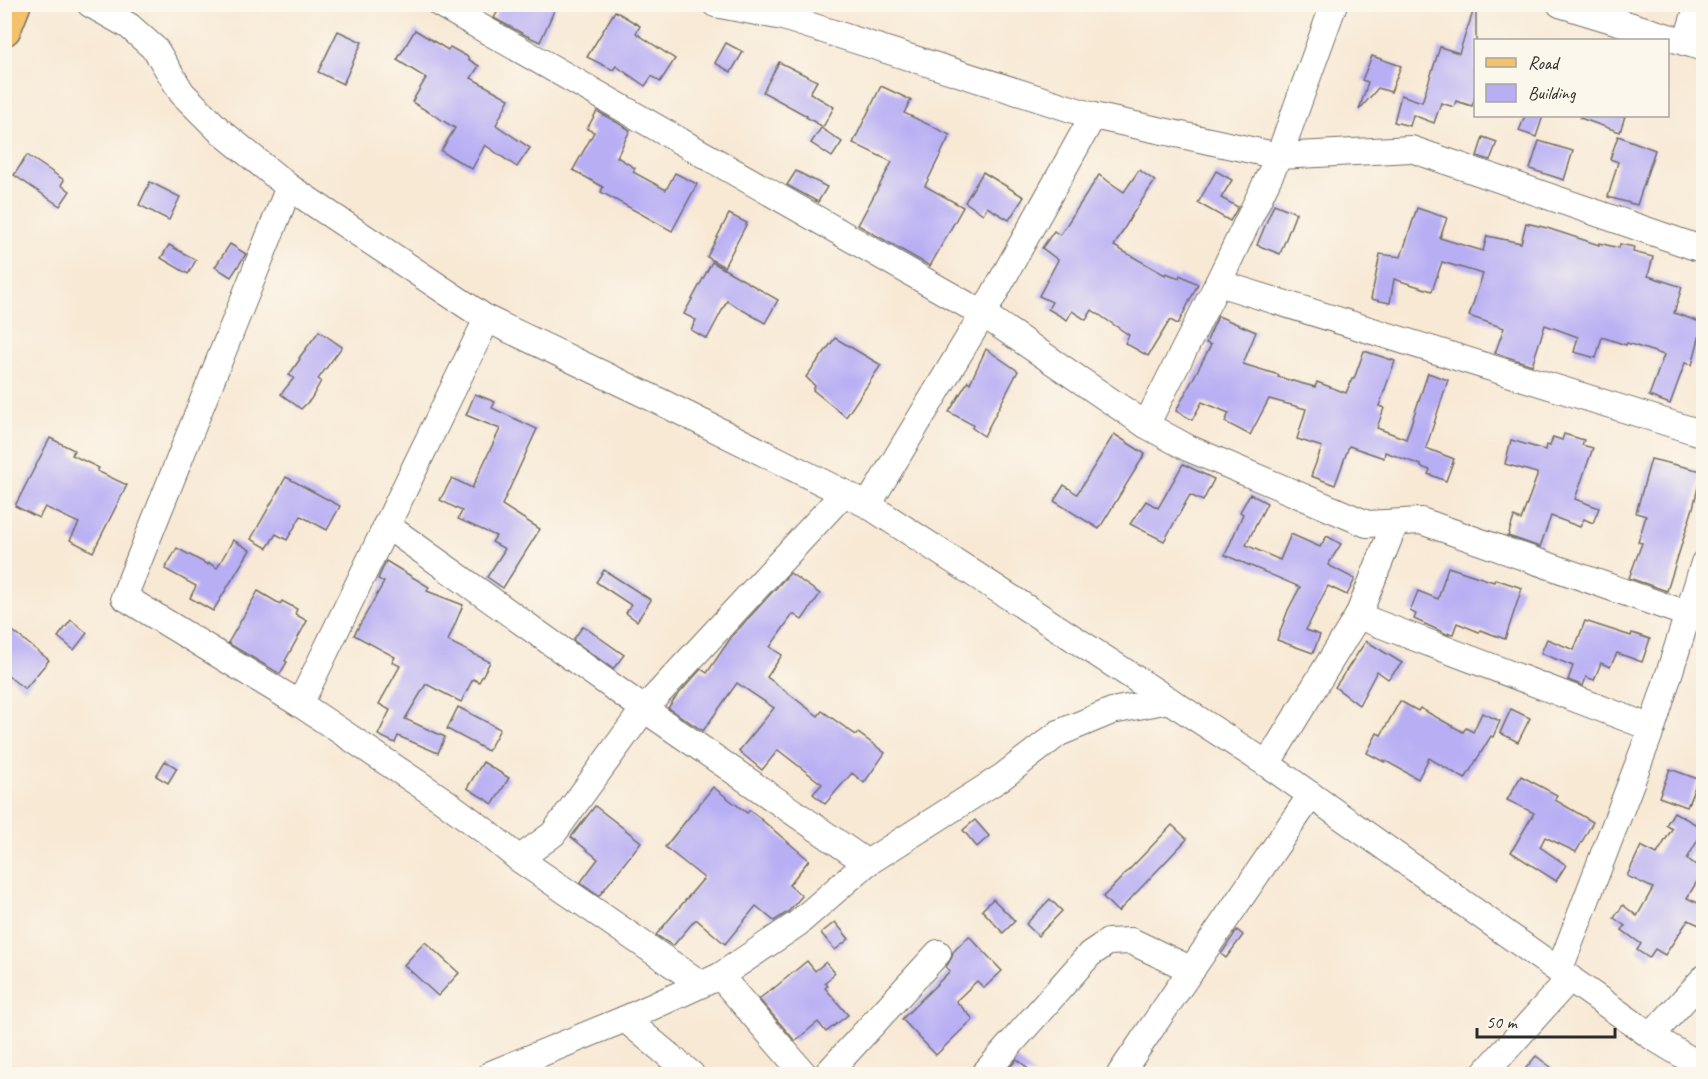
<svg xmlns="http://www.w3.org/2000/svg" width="1708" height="1079" font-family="Caveat,sans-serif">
	<rect width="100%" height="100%" fill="#fbf7ec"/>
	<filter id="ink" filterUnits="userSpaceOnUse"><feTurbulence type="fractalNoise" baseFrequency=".0167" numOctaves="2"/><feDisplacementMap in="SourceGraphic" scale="12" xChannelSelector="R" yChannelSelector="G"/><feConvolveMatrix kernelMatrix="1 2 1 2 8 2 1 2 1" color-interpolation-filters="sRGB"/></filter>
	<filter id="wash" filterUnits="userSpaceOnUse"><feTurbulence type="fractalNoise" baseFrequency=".008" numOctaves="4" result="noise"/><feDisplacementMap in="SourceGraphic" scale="24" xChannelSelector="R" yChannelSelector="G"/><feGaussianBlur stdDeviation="1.35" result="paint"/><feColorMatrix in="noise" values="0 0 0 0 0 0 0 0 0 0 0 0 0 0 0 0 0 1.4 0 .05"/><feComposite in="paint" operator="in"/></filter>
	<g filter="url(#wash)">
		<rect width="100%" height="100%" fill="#f8e9d5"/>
		<g id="blocks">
			<g fill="#b8aef4">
				<path d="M502 4H557L540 42 525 35 494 18Z"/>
				<path d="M615 11 640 26 636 33 675 59 660 82 652 76 645 86 616 66 613 70 587 57Z"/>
				<path d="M1473 12H1476V95L1472 106 1456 101 1454 107 1441 103 1434 123 1413 115 1410 126 1394 122 1401 95 1422 102 1440 47 1459 53Z"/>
				<path d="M415 30 448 50 450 47 468 57V59L479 66 471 78 509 99 496 125 530 148 517 167 485 145 472 169 441 151 455 128 412 102 426 78 397 60Z"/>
				<path d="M338 31 362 42 343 84 318 72Z"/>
				<path d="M726 43 743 52 731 72 715 63Z"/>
				<path d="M1372 56 1401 66 1391 92 1378 88 1359 110 1368 82 1362 80Z"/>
				<path d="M779 62 817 81 810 93 834 107 823 127 806 117 807 116 763 92Z"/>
				<path d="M881 86 911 100 904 113 950 135 925 186 963 207 930 266 858 225 892 162 853 143Z"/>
				<path d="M597 111 630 130 617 157 635 168 633 172 666 190 675 173 697 184 672 231 601 192 603 187 573 170 594 132 587 129Z"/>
				<path d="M1525 116H1543L1536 137 1519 131Z"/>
				<path d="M1581 116H1625L1620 132 1580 118Z"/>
				<path d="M821 128 842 142 832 157 811 143Z"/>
				<path d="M1618 136 1655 150 1637 205 1608 197 1618 162 1610 159Z"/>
				<path d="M1483 137 1497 142 1490 160 1477 156Z"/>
				<path d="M1539 141 1573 151 1564 180 1530 169Z"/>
				<path d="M27 155 64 180 61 185 70 191 60 206 14 175Z"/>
				<path d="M1139 170 1155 181 1132 215 1114 246 1165 275 1166 273 1179 278 1180 275 1198 284 1178 324 1170 320 1148 356 1125 343 1129 335 1092 310 1086 320 1072 311 1067 320 1048 309 1052 302 1039 296 1058 260 1042 248 1054 231 1060 235 1099 175 1124 192Z"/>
				<path d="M796 171 827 187 818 202 787 185Z"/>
				<path d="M1216 171 1232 180 1221 198 1238 207 1230 221 1198 203Z"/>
				<path d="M983 172 1024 197 1009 220 987 207 983 214 965 202Z"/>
				<path d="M150 182 180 197 169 220 139 205Z"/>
				<path d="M1274 204 1296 213 1280 254 1257 245Z"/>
				<path d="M1417 208 1447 218 1440 238 1483 251 1487 236 1521 243 1526 223 1547 228 1599 245V243L1619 248 1620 244 1634 247 1633 252 1653 257 1648 276 1682 287 1674 313 1703 323 1692 365 1685 363 1670 404 1649 396 1664 355 1627 343 1626 345 1602 337 1596 358 1574 352 1578 337 1545 325 1532 365 1495 353 1504 328 1469 316 1483 274 1442 262 1432 291 1394 279 1390 303 1371 299 1380 254 1401 257Z"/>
				<path d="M729 214 747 223 724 267 707 257Z"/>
				<path d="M230 244 246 254 231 277 215 267Z"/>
				<path d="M169 245 196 260 188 274 161 258Z"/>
				<path d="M712 262 778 300 765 323 727 301 707 339 691 330 696 320 684 314Z"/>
				<path d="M1218 316 1256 332 1243 364 1279 375 1278 377 1315 387 1317 382 1346 393 1352 379H1354L1364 351 1395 361 1379 406 1384 408 1377 428 1406 439 1428 373 1448 380 1426 448 1454 459 1446 481 1428 474 1430 470 1421 467V465L1385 452 1384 458 1349 446 1335 485 1311 476 1322 447 1297 439 1306 409 1269 399 1250 435 1225 422 1229 413 1202 402 1192 420 1176 411 1211 345 1206 343Z"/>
				<path d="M319 331 342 347 318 379 321 381 311 399 301 409 281 394 294 378 289 375 300 359 299 358Z"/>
				<path d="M835 338 881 365 846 417 813 390 815 386 806 377Z"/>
				<path d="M986 349 1018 371 984 436 972 428 973 425 949 412 968 381 970 383Z"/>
				<path d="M475 394 495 402 492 408 537 429 502 505 540 529 503 588 487 577 505 549 492 542 496 536 458 519 462 511 440 500 452 478 472 488 500 429 466 415Z"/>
				<path d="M1114 434 1145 454 1099 529 1054 501 1064 485 1077 494Z"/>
				<path d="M1564 434 1584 440 1582 445 1593 448 1575 499 1599 508 1593 523 1584 519 1580 527 1551 516 1540 547 1508 536 1514 517 1521 520 1537 476V473L1505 464 1511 440 1545 450 1546 445 1550 446 1553 437 1562 440Z"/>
				<path d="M50 438 74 450 72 455 99 468 97 471 127 485 93 552 70 540 79 523 45 507 39 518 15 506Z"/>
				<path d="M1651 459 1702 471 1693 508 1667 591 1629 578 1642 543 1638 542 1646 516 1636 513Z"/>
				<path d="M1183 464 1214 479 1203 501 1190 495 1164 541 1130 524 1146 501 1158 508Z"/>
				<path d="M286 477 340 506 327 530 301 516 287 540 276 534 267 548 251 539Z"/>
				<path d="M1250 494 1267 503 1246 545 1280 560 1291 534 1320 547 1327 536 1341 544 1328 565 1355 579 1347 595 1328 586 1306 630 1320 635 1313 653 1277 640 1288 610 1300 587 1225 555 1243 514 1240 512Z"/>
				<path d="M233 540 250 550 213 611 190 598 196 586 165 569 177 548 208 565 209 563 217 568Z"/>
				<path d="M386 561 429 587 427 591 463 605 448 641 490 662 479 682 473 679 461 702 426 684 405 719 445 737 438 753 398 736 395 743 378 735 390 710 379 704 400 666 392 662 395 657 354 635 384 582 378 579Z"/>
				<path d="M1448 567 1494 582 1495 579 1522 588 1505 639 1480 630 1479 632 1457 623 1453 634 1449 633V635L1414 619 1416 614 1410 611 1418 591 1438 599Z"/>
				<path d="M604 570 651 600 637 621 626 613 631 605 596 582Z"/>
				<path d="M790 573 820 594 802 620 793 614 770 647 782 655 767 677 818 716 822 711 856 735 858 733 885 753 864 783 852 773 825 804 813 794 822 784 778 750 762 770 739 751 774 708 737 683 703 731 668 708 675 698 701 669 707 673 732 636Z"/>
				<path d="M258 591 280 604 282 601 297 609 295 614 307 621 285 661 287 662 280 674 228 643Z"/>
				<path d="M71 620 87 633 74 650 58 637Z"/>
				<path d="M1585 621 1631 636 1632 633 1650 639 1642 662 1617 653 1610 667 1601 663 1594 680 1586 677 1583 686 1568 680 1573 666 1541 653 1547 639 1574 650Z"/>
				<path d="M4 624 49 660 25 689 4 673Z"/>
				<path d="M583 626 624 655 613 669 573 640Z"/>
				<path d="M1366 641 1402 663 1388 679 1377 671 1359 705 1335 687Z"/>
				<path d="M1400 701 1418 711 1420 708 1463 732 1466 728 1473 732 1482 713 1500 721 1493 737 1491 736 1465 779 1429 758 1418 779 1384 760V762L1367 753 1377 733 1381 735Z"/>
				<path d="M458 707 500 729 488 751 447 729Z"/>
				<path d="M1511 709 1530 718 1518 742 1500 733Z"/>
				<path d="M165 761 177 768 168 783 156 776Z"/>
				<path d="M483 762 509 778 493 804 467 788Z"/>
				<path d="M1670 769 1698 779 1687 807 1659 797Z"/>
				<path d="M1521 776 1557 795 1555 800 1593 822 1576 852 1545 837 1540 847 1566 865 1556 881 1511 852 1534 813 1507 800Z"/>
				<path d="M713 787 747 813 750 810 809 860 789 885 802 896 788 912 774 921 756 906 725 944 697 920H695L673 946 656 935 704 878 665 847Z"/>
				<path d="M595 806 641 842 599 896 580 883 598 859 571 837Z"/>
				<path d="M1674 812 1704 829 1687 859 1704 870 1687 898 1704 906V927L1688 920 1665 955 1655 949 1649 958 1637 950 1641 944 1622 930 1625 926 1614 918 1623 905 1637 916 1653 888 1627 876 1641 846 1657 854 1672 829 1666 825Z"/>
				<path d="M975 820 989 836 977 847 963 830Z"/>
				<path d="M1172 825 1187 839 1118 912 1103 897Z"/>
				<path d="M993 899 1015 921 1003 933 982 910Z"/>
				<path d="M1050 899 1062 911 1038 936 1026 924Z"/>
				<path d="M835 922 849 939 835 950 821 933Z"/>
				<path d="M1237 930 1243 935 1226 958 1221 954Z"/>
				<path d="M969 936 1002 971 984 988 977 981 956 1001 973 1019 936 1055 902 1019 950 971 946 967 952 957 953 952Z"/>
				<path d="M425 942 459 973 438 996 404 965Z"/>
				<path d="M807 961 815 971 826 962 835 973 825 983 828 986 825 988 848 1015 826 1032 818 1022 795 1041 759 999 773 988V989Z"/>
				<path d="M1536 1056 1560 1074H1521Z"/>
				<path d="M1017 1059 1034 1074H1004Z"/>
			</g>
		</g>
	</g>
	<g filter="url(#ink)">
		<use href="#blocks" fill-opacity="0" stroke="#736e66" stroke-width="1.5"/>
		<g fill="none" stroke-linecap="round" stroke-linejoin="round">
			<g stroke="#736e66" stroke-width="28">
				<g id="minor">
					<path d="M90 4 129 26 156 50 182 93 219 130 289 187 487 319 661 402 868 505 1267 764 1651 1036 1704 1068"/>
					<path d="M440 4 983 314 1146 425 1188 448 1367 524 1421 521 1687 614"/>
					<path d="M715 4 783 17 1093 116 1279 156 1411 149 1704 250"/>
					<path d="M1560 4 1704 48"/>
					<path d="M1686 43 1698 4"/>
					<path d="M289 187 124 597 300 704 443 800 485 831 519 859 701 984"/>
					<path d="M1218 283 1704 434"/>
					<path d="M1146 425 1218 283 1279 156 1334 4"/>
					<path d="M868 505 983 314 1093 116"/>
					<path d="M386 525 644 709 867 863 1002 777 1059 733 1112 711 1169 700"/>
					<path d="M1358 616 1652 728 1704 563"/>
					<path d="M300 704 487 319"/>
					<path d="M1267 764 1358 616 1395 523"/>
					<path d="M519 859 553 834 644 709 844 493"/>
					<path d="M1559 971 1652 728"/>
					<path d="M720 976 804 1074"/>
					<path d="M625 1019 691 1074"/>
					<path d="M1651 1036 1704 978"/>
					<path d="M491 1074 625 1019 720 976 797 924 867 863"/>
					<path d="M827 1074 938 953"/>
					<path d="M984 1074 1090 954 1108 942 1131 941 1192 970"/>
					<path d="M1120 1074 1311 795"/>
					<path d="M1484 1074 1570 978"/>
				</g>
			</g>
			<g stroke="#736e66" stroke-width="36">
				<path id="major" d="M4 29 14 4"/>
			</g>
			<use href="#minor" stroke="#fff" stroke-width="26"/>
			<use href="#major" stroke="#f3c26a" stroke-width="33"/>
		</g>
	</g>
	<rect width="1708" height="1079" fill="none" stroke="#fbf7ec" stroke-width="24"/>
	<rect x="1474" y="39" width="195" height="78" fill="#fbf7ec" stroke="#a8a59f" stroke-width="1.5"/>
	<rect x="1486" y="58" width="30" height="9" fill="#f3c26a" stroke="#a8a59f" stroke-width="1.5"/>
	<text x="1528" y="69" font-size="18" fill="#2b2b2b">Road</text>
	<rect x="1486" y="84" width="30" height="18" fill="#b8aef4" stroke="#a8a59f" stroke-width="1.5"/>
	<text x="1528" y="99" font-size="18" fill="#2b2b2b">Building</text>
	<path d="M1477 1028v9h138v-9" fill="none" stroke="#2b2b2b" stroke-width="3"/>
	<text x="1486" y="1028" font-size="18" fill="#2b2b2b" stroke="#fbf7ec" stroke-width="4.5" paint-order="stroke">50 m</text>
</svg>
